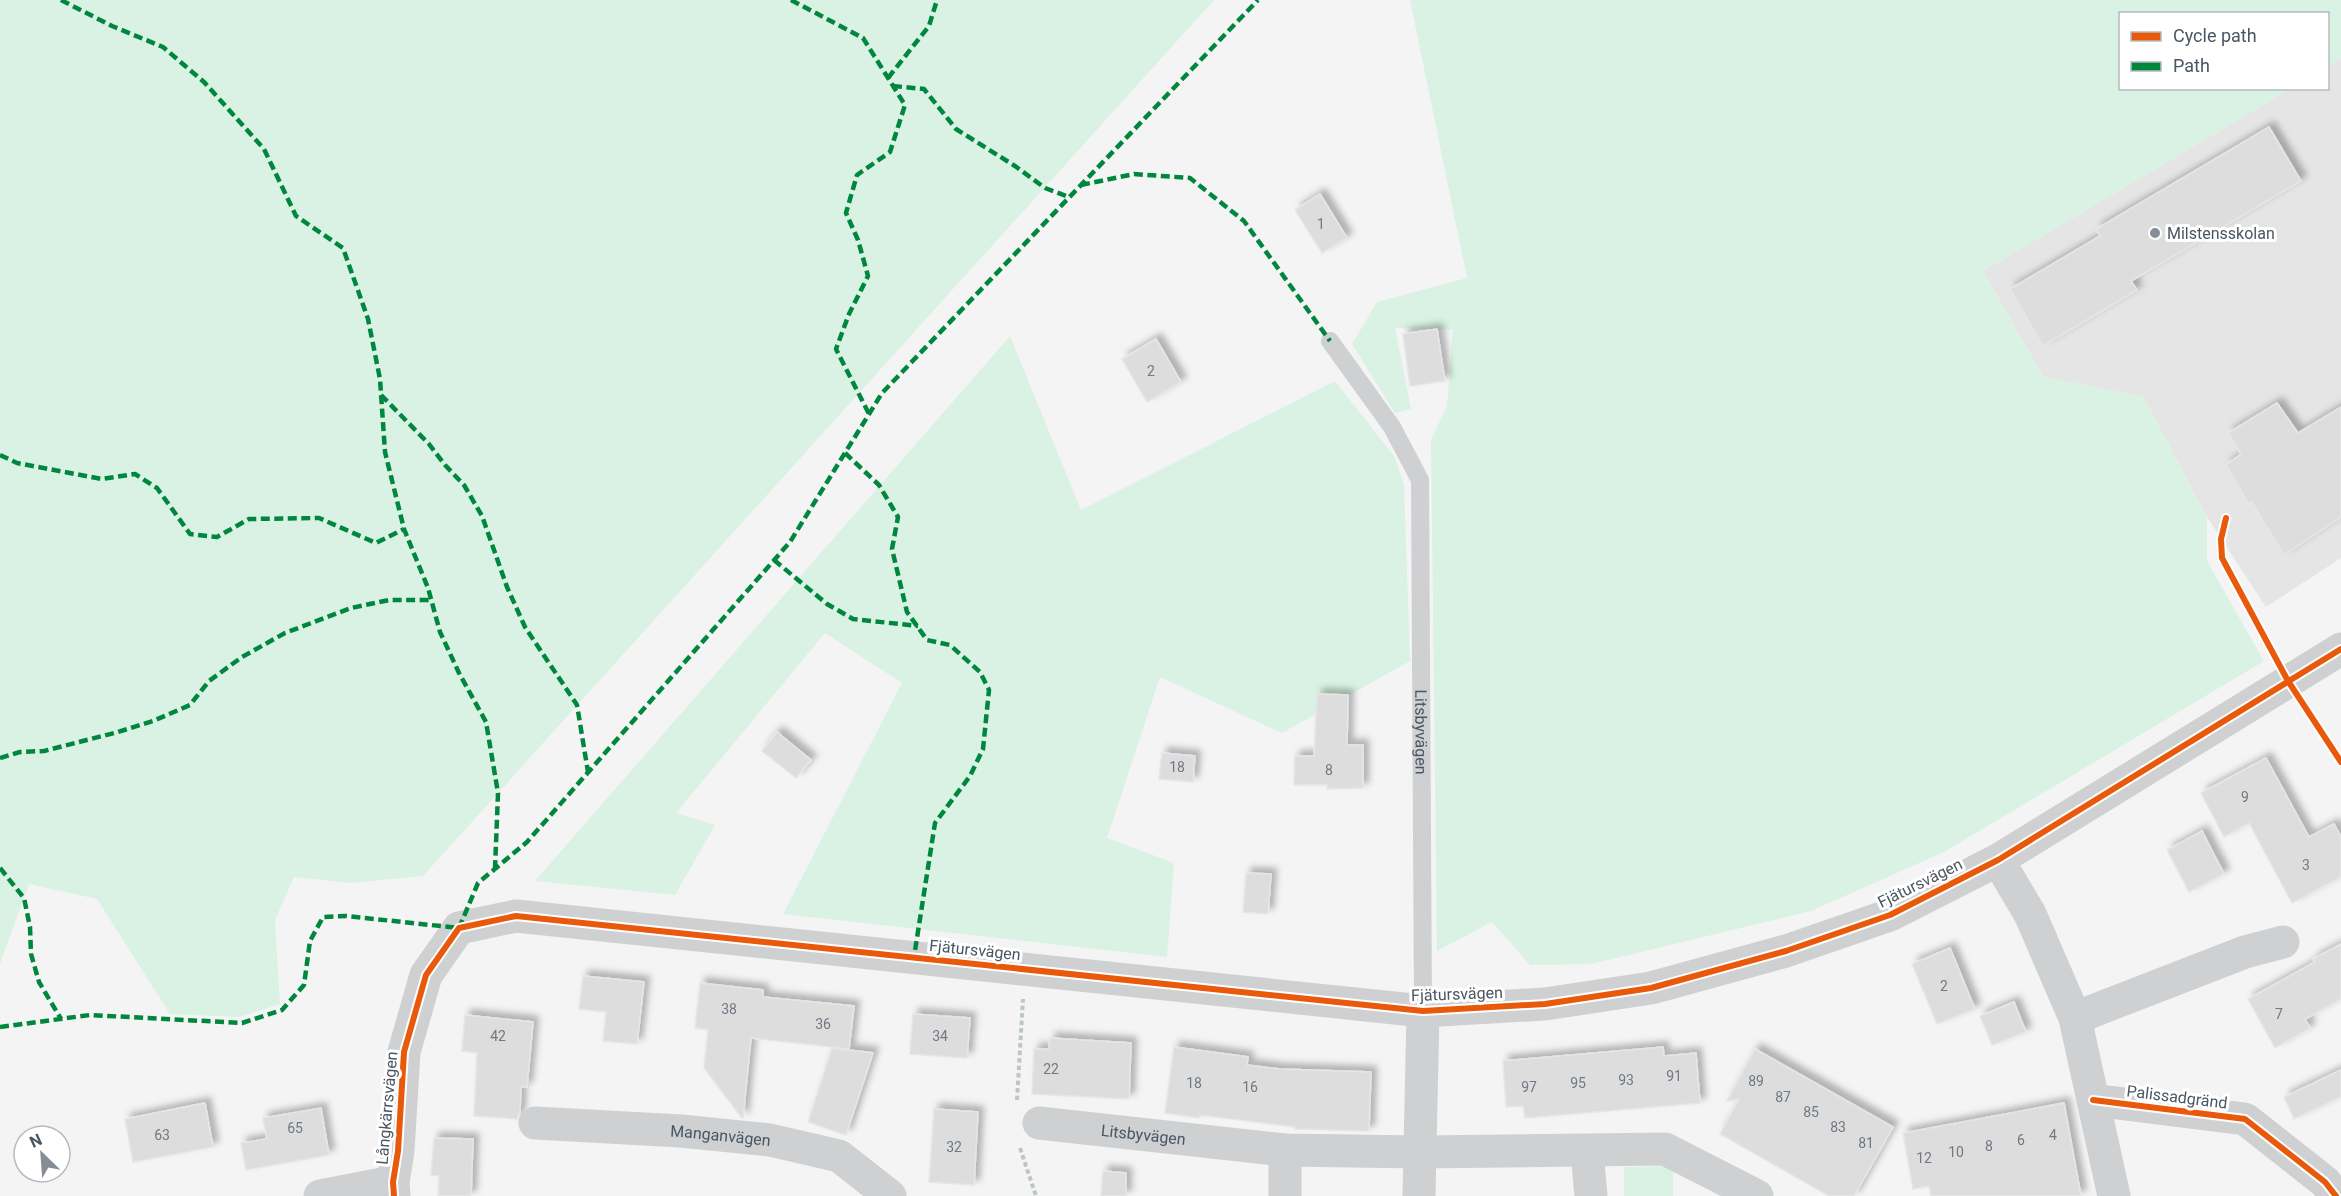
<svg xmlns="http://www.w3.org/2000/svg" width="2341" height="1196" font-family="Roboto,sans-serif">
	<defs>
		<filter id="shadow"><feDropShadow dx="5.5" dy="-5.5" stdDeviation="3" flood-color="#0004"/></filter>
	</defs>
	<rect width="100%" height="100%" fill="#f4f4f4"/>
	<path fill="#e6e5e6" d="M2341 58V558L2266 607 2207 517 2143 397 2043 377 1983 271 2290 89 2328 88V66Z"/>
	<g fill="#d9f2e3">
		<path d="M0 0H1214L423 876 350 883 294 877 275 920 280 1004 240 1017 170 1014 97 899 29 884 0 964Z"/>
		<path d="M1410 0H2341V58L2328 66V14H2120V88L2290 89 1983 271 2043 377 2143 397 2207 517V561L2264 661 1944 852 1811 911 1591 964 1530 965 1492 922 1437 951 1431 440 1447 406 1453 330 1395 328 1411 409 1395 413 1352 344 1377 302 1467 278Z"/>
		<path d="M1010 336 1081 510 1335 381 1394 456 1404 484 1410 661 1282 733 1160 677 1107 838 1174 863 1167 957 783 914 902 683 825 633 676 813 715 825 675 895 535 881Z"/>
		<path d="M1673 1166V1196H1624V1167Z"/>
	</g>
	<g fill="#ddddde" stroke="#e5e6e7" stroke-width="1.5" filter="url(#shadow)">
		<path d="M2269 127 2301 181 2131 281 2137 290 2043 346 2010 289 2100 236 2096 229Z"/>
		<path d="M1320 194 1347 238 1322 253 1295 210Z"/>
		<path d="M1437 329 1445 381 1410 386 1403 334Z"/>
		<path d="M1156 339 1181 382 1147 402 1122 359Z"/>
		<path d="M2277 403 2298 433 2341 407V517L2284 555 2252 502 2248 503 2226 465 2241 454 2228 433Z"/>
		<path d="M1317 694 1348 695 1347 745H1363V788L1327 789V785H1294L1295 756H1314Z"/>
		<path d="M777 732 811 760 796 778 762 751Z"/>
		<path d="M1162 753 1195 756 1193 782 1159 779Z"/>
		<path d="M2266 758 2309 837 2334 824 2341 837V877L2292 903 2249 823 2224 837 2201 793Z"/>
		<path d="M2202 831 2224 874 2189 892 2167 850Z"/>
		<path d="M1246 873 1271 874 1268 914 1243 912Z"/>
		<path d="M2341 944V999L2305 1019 2310 1028 2275 1048 2248 999 2315 962 2313 959Z"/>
		<path d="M1950 948 1975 1009 1937 1024 1912 964Z"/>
		<path d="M583 976 644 982 637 1044 603 1041 606 1012 579 1009Z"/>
		<path d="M700 983 763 990V997L854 1006 849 1049 751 1038 743 1118H742L704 1068 708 1030 695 1028Z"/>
		<path d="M2014 1002 2026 1032 1992 1045 1980 1016Z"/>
		<path d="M913 1014 970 1018 967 1058 910 1054Z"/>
		<path d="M465 1015 533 1022 527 1087H521L520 1112 517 1119 474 1116 477 1053 462 1051Z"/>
		<path d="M1050 1038 1131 1043 1129 1099 1032 1094 1034 1049H1049Z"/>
		<path d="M1174 1047 1248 1057 1247 1065 1280 1069 1371 1072 1369 1131 1295 1129V1127L1200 1115 1199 1118 1165 1113Z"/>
		<path d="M1663 1047 1664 1056 1696 1053 1700 1103 1525 1118 1523 1106 1506 1107 1503 1061Z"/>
		<path d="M832 1048 873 1053 846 1135 808 1122Z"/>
		<path d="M1755 1049 1893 1127 1854 1196H1829L1720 1134 1739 1099 1727 1101Z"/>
		<path d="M2341 1070V1097L2294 1119 2284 1097Z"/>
		<path d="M205 1103 213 1147 133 1162 125 1119Z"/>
		<path d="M2064 1103 2081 1196H1931L1929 1186 1913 1189 1903 1133Z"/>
		<path d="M321 1108 329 1155 246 1170 241 1143 267 1139 263 1118Z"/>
		<path d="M934 1109 978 1112 974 1185 929 1182Z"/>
		<path d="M434 1138 473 1139 471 1196H438L439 1176 431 1175Z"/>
		<path d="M1103 1171 1126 1173V1196H1101Z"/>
	</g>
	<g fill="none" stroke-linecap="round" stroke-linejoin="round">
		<g stroke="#bcc7c4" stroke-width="4" stroke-dasharray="4.5 3" stroke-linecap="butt">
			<path d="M1017 1100 1023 999"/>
			<path d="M1020 1148 1036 1196"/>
		</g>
		<path stroke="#ced0d2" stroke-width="18" id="s1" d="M1330 341 1392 427 1420 480 1423 1011"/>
		<g stroke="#ced0d2" stroke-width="33">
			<path d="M1998 860 2030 914 2075 1018 2114 1196"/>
			<path d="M2075 1018 2245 952 2283 942"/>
			<path d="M2093 1100 2245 1119 2325 1182 2336 1196"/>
			<path id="s2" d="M535 1123 681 1131 770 1140 839 1156 890 1196"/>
			<path id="s3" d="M1039 1123 1285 1150 1419 1152 1665 1149 1757 1196"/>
			<path d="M1285 1150V1196"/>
			<path d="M1587 1151 1591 1196"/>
			<path d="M320 1196 393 1182"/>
			<path d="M394 1196 393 1182 398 1151 404 1052 426 975 459 928 516 916 1423 1011 1545 1004 1651 988 1786 951 1890 915 1998 860 2341 649"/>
			<path d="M1419 1196 1423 1011"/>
		</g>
		<g stroke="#00873e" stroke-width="4.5" stroke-dasharray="9 4.5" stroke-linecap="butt">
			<path d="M61 0 112 26 163 47 204 82 264 149 296 216 343 248 368 319 380 379 385 452 404 529 428 588 440 632 459 673 486 722 498 793 495 869"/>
			<path d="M791 0 863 38 905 105 890 152 857 175 846 213 858 240 868 276 849 314 836 349 869 414"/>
			<path d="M888 78 929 26 937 0"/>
			<path d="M893 86 924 89 956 129 1015 166 1045 188 1069 197"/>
			<path d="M1081 185 1134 174 1190 178 1244 221 1330 341"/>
			<path d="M381 395 429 444 445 465 464 485 482 516 507 587 525 627 577 705 588 772"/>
			<path d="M845 453 879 485 898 517 892 549 907 612 927 640 950 645 980 672 989 690 983 749 970 776 935 823 914 957"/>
			<path d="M0 455 17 463 102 479 135 474 157 488 190 534 217 537 249 519 319 518 376 543 404 529"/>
			<path d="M774 560 827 604 853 619 918 626"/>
			<path d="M0 758 20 752 44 751 118 732 153 721 190 705 209 681 242 657 285 633 351 608 389 600H431"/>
			<path d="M0 868 24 898 30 927 31 954 39 982 61 1019"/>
			<path d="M0 1027 90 1015 242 1023 282 1010 304 985 310 941 323 917 346 916 459 928 478 883 527 842 790 542 882 393 1258 0"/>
		</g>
		<g stroke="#fff" stroke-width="10">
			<g id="cycleway">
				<path d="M2226 518 2221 539 2222 558 2288 681 2341 762"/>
				<path d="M2093 1100 2245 1119 2325 1182 2336 1196"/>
				<path d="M394 1196 393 1182 398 1151 404 1052 426 975 459 928 516 916 1423 1011 1545 1004 1651 988 1786 951 1890 915 1998 860 2341 649"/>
			</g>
		</g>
		<use href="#cycleway" stroke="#e8590c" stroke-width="6"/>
	</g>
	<circle fill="#868d94" stroke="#fff" stroke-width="2" cx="2155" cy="233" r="6"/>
	<g text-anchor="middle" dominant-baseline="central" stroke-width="6" stroke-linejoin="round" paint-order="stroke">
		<g font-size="14" fill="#707881">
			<text x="1321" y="224">1</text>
			<text x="1151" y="371">2</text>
			<text x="1177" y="767">18</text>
			<text x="1329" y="770">8</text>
			<text x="2245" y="797">9</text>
			<text x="2306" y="865">3</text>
			<text x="1944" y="986">2</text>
			<text x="729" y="1009">38</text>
			<text x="2279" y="1014">7</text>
			<text x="823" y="1024">36</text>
			<text x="498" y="1036">42</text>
			<text x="940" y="1036">34</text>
			<text x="1051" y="1069">22</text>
			<text x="1674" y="1076">91</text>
			<text x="1626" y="1080">93</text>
			<text x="1756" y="1081">89</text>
			<text x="1194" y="1083">18</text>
			<text x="1578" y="1083">95</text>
			<text x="1250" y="1087">16</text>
			<text x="1529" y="1087">97</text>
			<text x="1783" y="1097">87</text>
			<text x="1811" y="1112">85</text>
			<text x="1838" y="1127">83</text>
			<text x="295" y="1128">65</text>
			<text x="162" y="1135">63</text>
			<text x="2053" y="1135">4</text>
			<text x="2021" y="1140">6</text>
			<text x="1866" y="1143">81</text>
			<text x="1989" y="1146">8</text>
			<text x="954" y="1147">32</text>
			<text x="1956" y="1152">10</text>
			<text x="1924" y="1158">12</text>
		</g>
		<g font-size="16" fill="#4a5661" stroke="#fff" text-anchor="start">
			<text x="2167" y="233">Milstensskolan</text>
		</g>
		<g font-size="16" fill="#4a5661" stroke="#fff">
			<text stroke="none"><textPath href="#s1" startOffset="418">Litsbyvägen</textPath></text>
			<text transform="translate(1920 883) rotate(-26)">Fjätursvägen</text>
			<text transform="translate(975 950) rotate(6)">Fjätursvägen</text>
			<text transform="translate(1457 994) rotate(-2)">Fjätursvägen</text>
			<text transform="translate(2177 1097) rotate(7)">Palissadgränd</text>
			<text transform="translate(387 1108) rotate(-85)">Långkärrsvägen</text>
			<text stroke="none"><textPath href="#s3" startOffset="105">Litsbyvägen</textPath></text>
			<text stroke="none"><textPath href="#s2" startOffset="186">Manganvägen</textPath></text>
		</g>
	</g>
	<rect x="2119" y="12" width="210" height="78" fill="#ffffff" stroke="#b7bbc0" stroke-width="1.5"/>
	<rect x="2131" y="32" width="30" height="9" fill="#e8590c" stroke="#b7bbc0" stroke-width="1.5"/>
	<text x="2173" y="42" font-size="18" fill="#4a5661">Cycle path</text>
	<rect x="2131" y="62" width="30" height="9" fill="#00873e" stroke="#b7bbc0" stroke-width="1.5"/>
	<text x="2173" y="72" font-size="18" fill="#4a5661">Path</text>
	<g transform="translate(42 1154) rotate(335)"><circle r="28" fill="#ffffff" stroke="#b7bbc0" stroke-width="1.5"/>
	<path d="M0-4.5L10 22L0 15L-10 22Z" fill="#868d94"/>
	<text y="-9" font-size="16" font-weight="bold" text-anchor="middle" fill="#4a5661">N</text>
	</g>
</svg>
